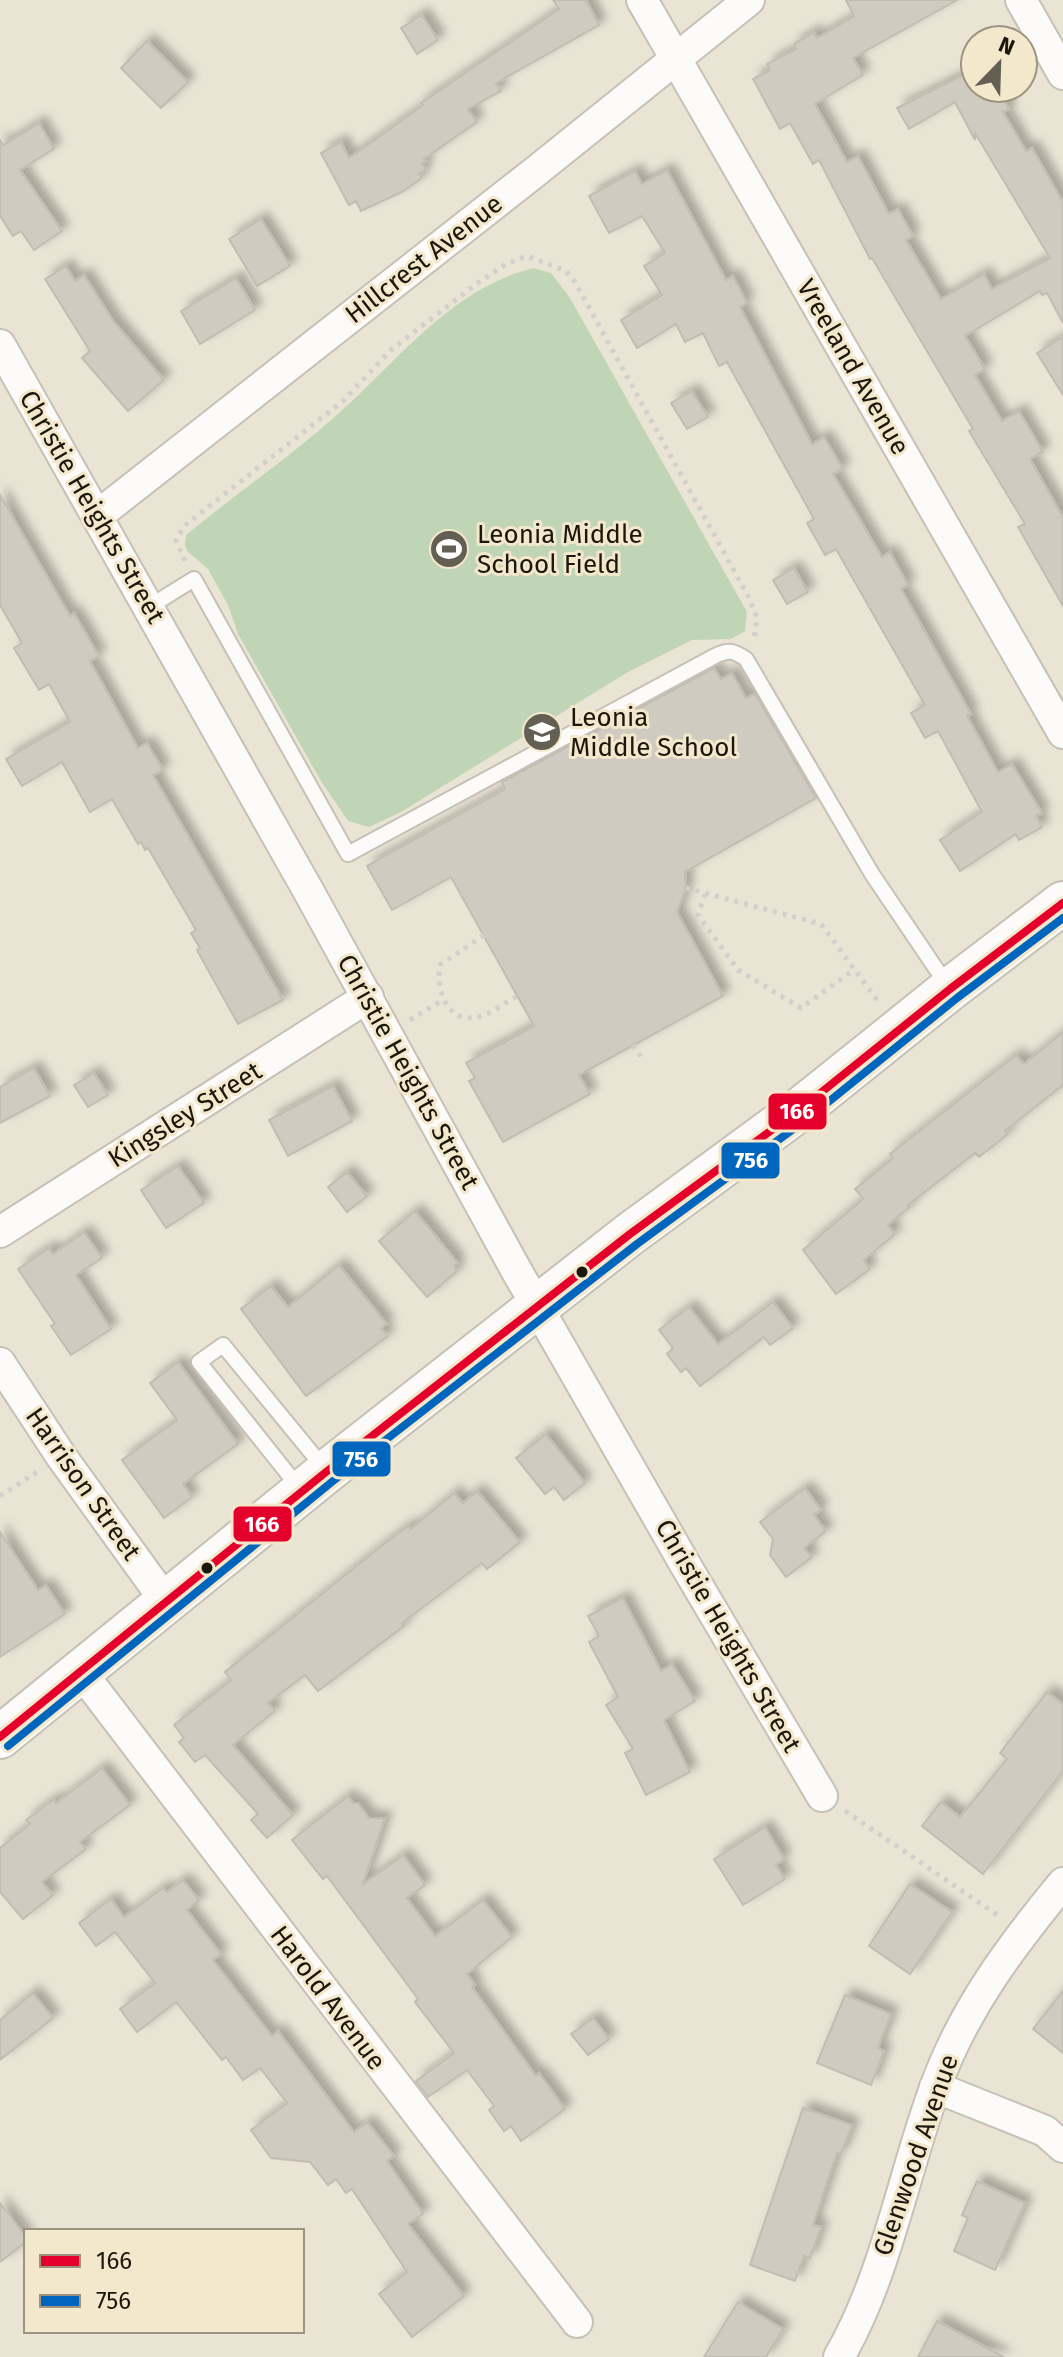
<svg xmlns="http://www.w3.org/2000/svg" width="1063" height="2357" font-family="'Fira Sans',sans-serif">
	<defs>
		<filter id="shadow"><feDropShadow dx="7" dy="-7" stdDeviation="4" flood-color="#0004"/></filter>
	</defs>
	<rect width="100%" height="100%" fill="#eae4d5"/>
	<path fill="#c0d5b6" d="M534 268 551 273 570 298 747 612 745 631 731 639 692 640 628 672 401 812 369 827 348 821 321 781 238 634 228 605 208 569 188 552 185 546 186 535C233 496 284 461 330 421 393 367 449 288 534 268Z"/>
	<g fill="#d0cbc0" stroke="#c2bcb1" stroke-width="2" filter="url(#shadow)">
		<path d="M553 0H586L599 25 496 83 501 91 468 109 477 122 424 159 426 161 422 164 426 169 419 174 422 178 402 192 361 211 356 201 349 205 321 153 341 142 349 158 423 105 421 103 559 9Z"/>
		<path d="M846 0H957L853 58 863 75 815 104 847 162 858 156 889 214 898 209 913 236 906 240 941 299 984 274 992 289 1050 258 975 133V140L955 102 909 129 897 108 975 69V88H998L1009 109 1003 112 1026 151 1032 148 1063 202V323L1047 293 1042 295 1040 291 965 336 985 369 975 375 1002 421 1019 411 1043 452 1030 459 1063 517V606L1018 527 1025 524 969 431 973 429 872 258 870 259 819 160 813 164 790 123 780 129 753 79 770 70 767 64 796 49 794 44 814 32 817 38 854 16Z"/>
		<path d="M422 15 438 40 417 54 401 28Z"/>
		<path d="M147 41 188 82 161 108 121 68Z"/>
		<path d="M39 123 54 149 20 170 62 231 34 250 21 231 13 236 0 216V140L3 145Z"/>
		<path d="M667 170 726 280 733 276 747 303 740 307 812 444 824 437 843 469 833 474 882 557 890 552 908 585 901 589 961 696 971 714 967 716 998 772 1012 764 1042 813 1036 816 1042 827 1019 840 1016 834 960 871 940 840 982 812 938 731 925 738 911 713 925 705 836 549 825 555 807 523 814 519 727 362 719 366 703 333 685 342 676 324 637 348 621 320 662 295 644 266 665 253 642 216 609 233 589 196 635 171 642 184Z"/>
		<path d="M261 219 290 266 257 286 229 239Z"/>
		<path d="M66 266 75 281 84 275 114 322 164 380 128 411 82 358 90 351 45 279Z"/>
		<path d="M236 278 255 310 200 344 181 311Z"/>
		<path d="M1063 337V395L1037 353Z"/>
		<path d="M692 391 708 417 687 429 671 403Z"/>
		<path d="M0 495 70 616 74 613 99 656 90 661 138 748 147 743 156 758 163 770 153 775 283 1000 238 1024 197 950 200 948 191 933 196 930 148 848 145 850 141 842 138 844 112 799 90 812 62 762 22 786 6 759 70 722 49 684 39 690 14 648 22 643 0 605Z"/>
		<path d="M794 568 808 592 787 604 773 580Z"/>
		<path d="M714 668 721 679 732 673 746 698 755 694 816 798 685 872 686 888 677 912 723 996 579 1075 590 1094 503 1142 469 1081 475 1078 466 1063 534 1026 451 877 392 910 367 866 505 789 502 782Z"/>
		<path d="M1063 1032V1085L1005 1131 1008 1134 979 1157 975 1153 908 1205 910 1207 888 1225 895 1234 864 1260 870 1269 836 1294 803 1250 863 1199 855 1189 893 1158 890 1154 1016 1055 1024 1064Z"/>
		<path d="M34 1068 50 1096 0 1123V1087Z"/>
		<path d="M94 1073 108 1095 88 1107 74 1085Z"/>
		<path d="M333 1086 352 1121 288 1156 269 1120Z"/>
		<path d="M178 1166 204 1203 166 1228 141 1190Z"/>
		<path d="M347 1172 367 1196 347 1212 328 1187Z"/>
		<path d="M415 1211 458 1263 454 1266 457 1271 427 1297 379 1241Z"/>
		<path d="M84 1232 102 1258 76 1275 111 1329 71 1355 51 1326 55 1324 18 1269 49 1248 53 1254Z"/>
		<path d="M339 1265 387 1324 381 1328 388 1336 306 1396 241 1309 271 1286 288 1307Z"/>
		<path d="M773 1302 793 1328 770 1345 764 1337 700 1386 686 1368 681 1372 667 1354 673 1348 659 1330 689 1307 718 1344Z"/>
		<path d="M178 1362 238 1444 183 1484 192 1497 164 1518 122 1460 177 1420 150 1383Z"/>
		<path d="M546 1434 585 1483 564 1500 554 1487 545 1494 516 1458Z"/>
		<path d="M805 1488 821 1510 814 1515 826 1531 804 1548 812 1557 786 1577 770 1555 773 1539 760 1522Z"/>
		<path d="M477 1491 520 1542 487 1569 482 1563 402 1623 404 1626 318 1691 305 1675 268 1703 275 1711 233 1745 293 1815 267 1838 251 1820 258 1814 205 1755 195 1762 179 1742 184 1738 174 1725 231 1680 225 1672 380 1547 408 1526 411 1529 454 1493 463 1503Z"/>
		<path d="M0 1532 38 1590 46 1585 65 1614 0 1657Z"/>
		<path d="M623 1598 661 1671 672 1664 695 1701 664 1720 690 1772 646 1795 625 1753 633 1749 606 1705 618 1697 589 1642 599 1636 588 1616Z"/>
		<path d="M1047 1692 1063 1704V1771L983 1874 922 1826 941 1802 960 1817 1007 1759 1000 1753Z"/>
		<path d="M102 1768 130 1805 80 1842 86 1849 42 1882 53 1895 23 1919 0 1892V1848L30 1824 26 1820 54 1799 56 1803Z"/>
		<path d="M348 1796 353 1803H358L369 1818H385L363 1884 403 1855 425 1885 407 1898 435 1936 483 1900 512 1937 467 1974 475 1985 472 1987 536 2076 539 2073 565 2109 521 2141 511 2126 504 2131 489 2110 494 2106 467 2070 428 2097 416 2081 454 2053 415 2002 418 1999 327 1876 323 1879 292 1840Z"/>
		<path d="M765 1827 784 1859 776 1865 785 1879 743 1905 714 1859Z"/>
		<path d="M183 1880 199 1900 187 1910 221 1954 213 1960 272 2036 278 2031 354 2132 367 2122 394 2156 387 2161 423 2214 408 2224 464 2296 412 2337 379 2294 407 2272 352 2189 346 2193 336 2179 328 2185 310 2162 271 2158 251 2130 287 2103 260 2068 243 2080 226 2057 222 2060 176 2002 137 2032 120 2009 155 1983 115 1932 96 1946 79 1923 111 1899 124 1917 163 1888 167 1892Z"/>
		<path d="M910 1884 952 1912 910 1974 869 1946Z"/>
		<path d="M1063 1991V2053L1033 2029Z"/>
		<path d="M33 1993 53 2018 0 2060V2020Z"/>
		<path d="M845 1995 891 2014 878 2048 884 2051 871 2085 817 2063Z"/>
		<path d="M593 2018 609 2039 588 2055 571 2034Z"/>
		<path d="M803 2108 852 2125 841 2154 837 2153 813 2225 821 2227 810 2258 804 2256 795 2281 750 2265Z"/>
		<path d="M977 2181 1025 2203 995 2270 954 2251 968 2218 962 2215Z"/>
		<path d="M0 2203 26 2237V2242L0 2262Z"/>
		<path d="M738 2302 783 2329 766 2357H704Z"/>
		<path d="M937 2321 1004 2357H918Z"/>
	</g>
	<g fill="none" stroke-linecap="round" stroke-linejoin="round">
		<g stroke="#c6c1b6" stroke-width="18">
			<g id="lane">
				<path d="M149 607 194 579 348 854 715 656C729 649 734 651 746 659L872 874 947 985"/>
				<path d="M300 1489 199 1362 223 1345 324 1468"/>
			</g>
		</g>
		<g stroke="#c6c1b6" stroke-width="34">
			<g id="street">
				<path d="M642 0 1063 733"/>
				<path d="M1021 0 1063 74"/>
				<path d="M0 345 309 892 515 1268 686 1566 822 1796"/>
				<path d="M97 516 535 172 749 0"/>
				<path d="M0 1232 368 997"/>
				<path d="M0 1363 61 1456 167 1603"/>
				<path d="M81 1672 577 2322"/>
				<path d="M935 2087 1045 2131 1063 2147"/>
				<path d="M839 2357C886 2276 903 2175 935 2088 963 2010 1011 1946 1063 1883"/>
			</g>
		</g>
		<g stroke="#c6c1b6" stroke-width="46">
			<path id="secondary" d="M0 1737 326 1472 630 1234 803 1107 950 989 1063 903"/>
		</g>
		<g stroke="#d2d0cc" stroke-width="5" stroke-dasharray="4 6" stroke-linecap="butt">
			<path d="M185 561 176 540 184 526 343 401 392 349 479 282 506 264 527 256 566 271 575 282 749 598 757 618 754 640"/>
			<path d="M686 888 821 924 880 1004"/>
			<path d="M705 894 698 915 738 970 801 1008 855 969"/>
			<path d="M484 935 440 965C436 986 444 1019 472 1018 487 1017 505 1003 517 996"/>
			<path d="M410 1020 443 1000"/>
			<path d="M633 1045 642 1058"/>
			<path d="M0 1496 37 1472"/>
			<path d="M845 1811 1002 1918"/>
		</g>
		<use href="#lane" stroke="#fcfbf9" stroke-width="14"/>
		<use href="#street" stroke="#fcfbf9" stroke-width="30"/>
		<use href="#secondary" stroke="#fcfbf9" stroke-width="42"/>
		<g stroke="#f3e7cc" stroke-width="14">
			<path id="bus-1" d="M0 1737 326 1472 630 1234 803 1107 950 989 1063 903"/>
		</g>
		<g stroke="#f3e7cc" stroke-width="14">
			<path id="bus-2" d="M8 1746 333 1481 637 1244 811 1116 957 998 1063 918"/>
		</g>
		<use href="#bus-1" stroke="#e4002b" stroke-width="8"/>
		<use href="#bus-2" stroke="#0065bd" stroke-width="8"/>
	</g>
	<defs>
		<g id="stadium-disc" transform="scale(2)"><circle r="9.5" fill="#635f53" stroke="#f3e7cc"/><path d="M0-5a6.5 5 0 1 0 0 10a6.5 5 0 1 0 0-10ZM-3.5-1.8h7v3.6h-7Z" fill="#fff"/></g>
		<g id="school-disc" transform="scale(2)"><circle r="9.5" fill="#635f53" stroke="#f3e7cc"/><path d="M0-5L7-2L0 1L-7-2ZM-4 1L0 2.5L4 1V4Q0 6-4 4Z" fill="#fff"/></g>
	</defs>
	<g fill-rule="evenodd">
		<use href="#stadium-disc" x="449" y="549"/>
		<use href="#school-disc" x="542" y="732"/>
	</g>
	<g fill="#1b170d" stroke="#f3e7cc" stroke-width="3">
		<circle cx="582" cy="1272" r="7"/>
		<circle cx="207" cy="1568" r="7"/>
	</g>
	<g text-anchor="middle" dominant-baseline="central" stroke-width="6" stroke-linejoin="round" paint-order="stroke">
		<g font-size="26" fill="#1b170d" stroke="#f3e7cc">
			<text transform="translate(424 259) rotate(-38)">Hillcrest Avenue</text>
			<text transform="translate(853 367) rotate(60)">Vreeland Avenue</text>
			<text transform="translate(92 507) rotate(60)">Christie Heights Street</text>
			<text transform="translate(408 1072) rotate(61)">Christie Heights Street</text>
			<text transform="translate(185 1115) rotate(-32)">Kingsley Street</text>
			<text transform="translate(83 1484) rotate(55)">Harrison Street</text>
			<text transform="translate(728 1636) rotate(60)">Christie Heights Street</text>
			<text transform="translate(328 1998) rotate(53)">Harold Avenue</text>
			<text transform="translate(916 2155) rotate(-71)">Glenwood Avenue</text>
		</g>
		<g font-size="26" fill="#1b170d" stroke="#f3e7cc" text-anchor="start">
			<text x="477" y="534">Leonia Middle<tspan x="477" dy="30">School Field</tspan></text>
			<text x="570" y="717">Leonia<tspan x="570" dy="30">Middle School</tspan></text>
		</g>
	</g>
	<g stroke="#f3e7cc" stroke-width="3">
		<rect x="767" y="1092" width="61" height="39" rx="8" fill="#e4002b"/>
		<rect x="720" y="1141" width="61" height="39" rx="8" fill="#0065bd"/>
		<rect x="331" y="1440" width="61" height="38" rx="8" fill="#0065bd"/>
		<rect x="232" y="1505" width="61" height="38" rx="8" fill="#e4002b"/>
	</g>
	<g font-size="22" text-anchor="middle" font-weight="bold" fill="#fff">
		<text x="797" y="1119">166</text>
		<text x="751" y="1168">756</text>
		<text x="361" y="1467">756</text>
		<text x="262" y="1532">166</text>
	</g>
	<rect x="24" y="2229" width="280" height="104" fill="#f3e7cc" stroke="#9d9480" stroke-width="2"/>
	<rect x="40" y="2255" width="40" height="12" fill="#e4002b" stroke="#9d9480" stroke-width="2"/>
	<text x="96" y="2269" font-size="24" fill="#1b170d">166</text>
	<rect x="40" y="2295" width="40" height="12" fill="#0065bd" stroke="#9d9480" stroke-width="2"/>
	<text x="96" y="2309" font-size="24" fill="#1b170d">756</text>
	<g transform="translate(999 64) rotate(23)"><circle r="38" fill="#f3e7cc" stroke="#9d9480" stroke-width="2"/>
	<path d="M0-6L14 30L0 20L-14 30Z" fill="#635f53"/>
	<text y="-12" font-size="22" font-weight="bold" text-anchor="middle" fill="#1b170d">N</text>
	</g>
</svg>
